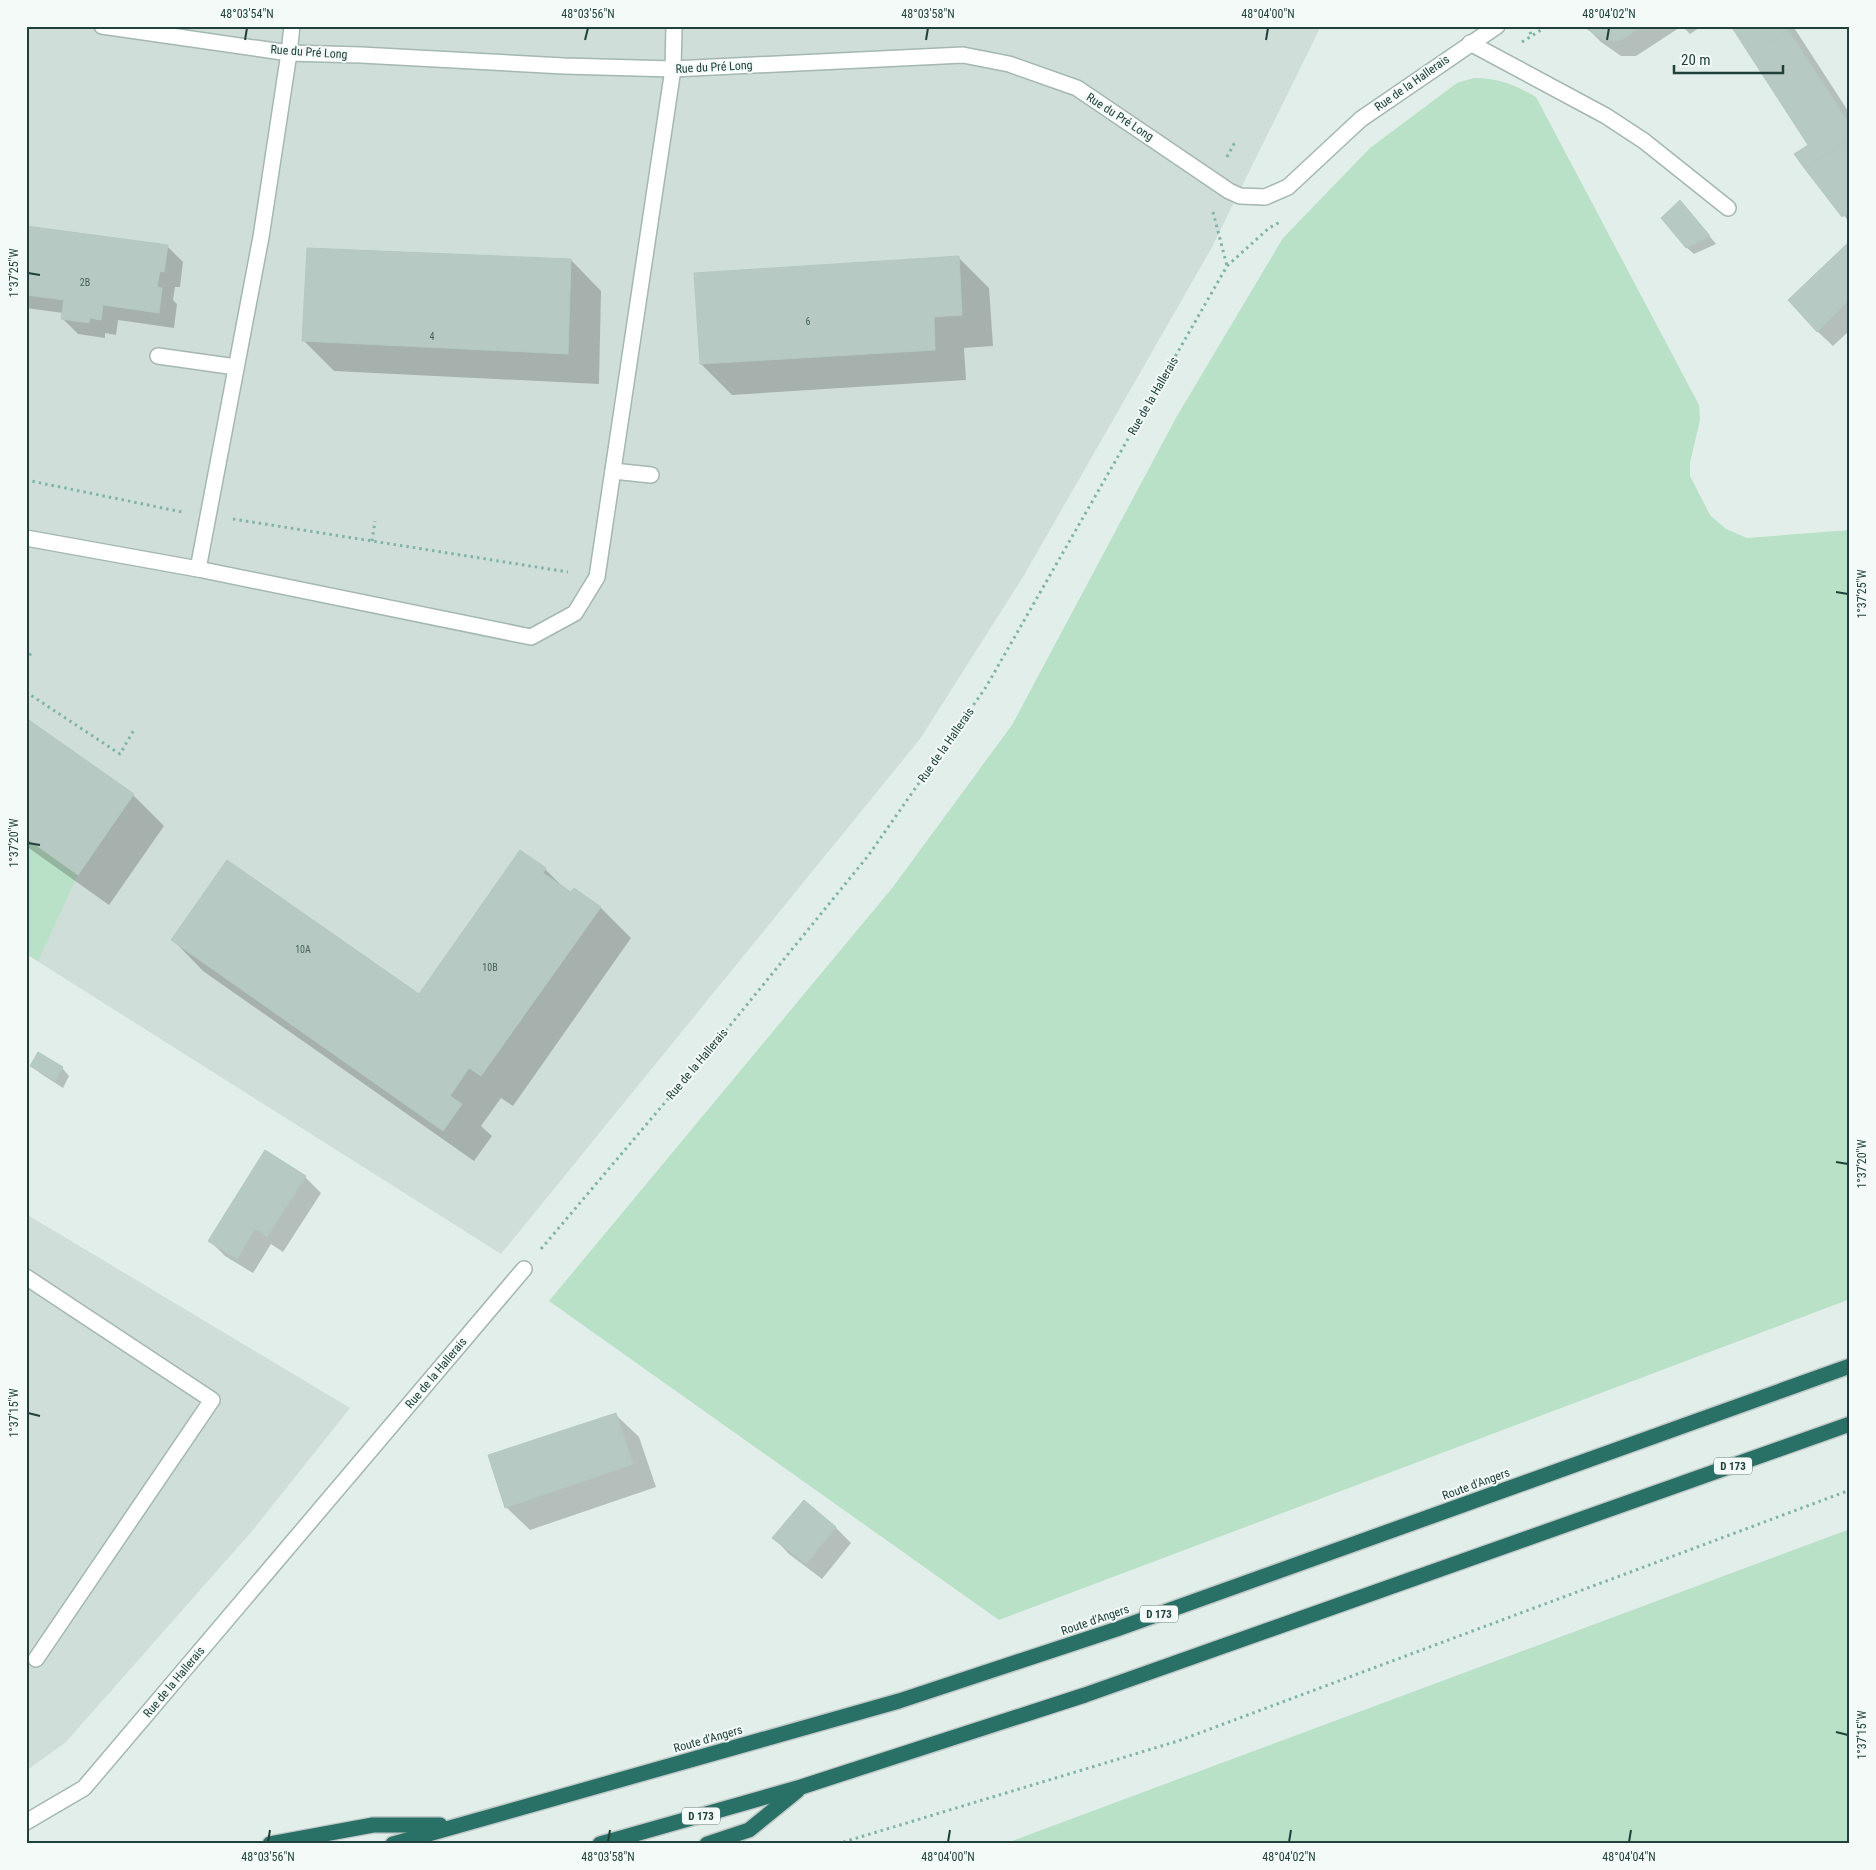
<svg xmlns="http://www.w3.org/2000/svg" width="1876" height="1870" font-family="'Roboto Condensed',sans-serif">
	<rect width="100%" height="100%" fill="#e2eeea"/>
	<g fill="#d0ded9">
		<path d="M26 26H1321L1211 249 1023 577 920 739 501 1254 26 954Z"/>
		<path d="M26 1214 350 1408 253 1530 66 1742 26 1771Z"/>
	</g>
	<g fill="#b9e1c7">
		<path d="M1474 78C1499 78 1515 85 1536 97L1699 405 1700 420 1690 463V476L1710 515 1726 529 1747 538 1850 530V1299L999 1620 549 1301 893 887 1012 725 1177 416 1283 238 1370 148 1457 83Z"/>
		<path d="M26 838 78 875 38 961 26 954Z"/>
		<path d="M1850 1529V1844H1004Z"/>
	</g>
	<g fill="#0003">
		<path d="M1682 26 1636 56H1621L1601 42 1586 27Z"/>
		<path d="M1682 26H1702L1690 34Z"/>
		<path d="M1732 26H1793L1850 114V223L1796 155 1810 145Z"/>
		<path d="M1687 209 1716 244 1694 254 1686 247Z"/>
		<path d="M26 227 167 246 183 262 180 287H175L173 300 177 304 174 328 118 320 116 335 105 333V338L78 334 62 318 63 313 26 308Z"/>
		<path d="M1850 242V330L1833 346 1817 331Z"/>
		<path d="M958 257 989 288 993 346 964 348 966 380 732 395 701 364Z"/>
		<path d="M571 260 601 291 599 384 334 371 304 341Z"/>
		<path d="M26 720 133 795 164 826 109 905 26 846Z"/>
		<path d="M520 852 545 869 568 892 600 907 631 938 513 1106 501 1098 481 1126 492 1136 474 1161 203 971 173 940 419 996Z"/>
		<path d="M32 1066 62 1068 69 1076 63 1088 40 1073Z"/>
		<path d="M305 1177 321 1193 283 1252 271 1244 253 1273 225 1256 210 1241Z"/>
		<path d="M615 1414 639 1437 656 1487 530 1530 506 1507Z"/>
		<path d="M836 1528 851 1543 822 1579 789 1554 774 1538Z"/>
	</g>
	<g fill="#b7c9c3" stroke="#b4c8c1">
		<path d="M1642 26 1620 41 1604 40 1584 27Z"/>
		<path d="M1731 26H1786L1788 30 1751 57Z"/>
		<path d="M1788 30 1850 125V137L1805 169 1794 154 1808 145 1751 57Z"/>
		<path d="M1847 140 1850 144V211L1842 217 1805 169Z"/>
		<path d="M1680 200 1710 236 1686 248 1661 218Z"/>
		<path d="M26 226 168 245 164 272 160 271 157 287 162 288 159 313 103 305 101 320 90 318 89 323 61 319 64 300 26 295Z"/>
		<path d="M1850 241V299L1817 332 1788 300Z"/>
		<path d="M307 248 571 259 568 354 302 341Z"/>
		<path d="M959 256 962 315 934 317 935 350 700 364 694 273Z"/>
		<path d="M26 718 134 794 78 875 26 838Z"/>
		<path d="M520 850 546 868 543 873 571 892 574 888 601 907 481 1076 469 1068 450 1096 462 1104 443 1131 171 940 227 860 419 994Z"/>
		<path d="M38 1052 63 1067 55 1081 30 1066Z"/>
		<path d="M265 1150 306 1176 267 1237 255 1229 237 1259 208 1241Z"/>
		<path d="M616 1413 633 1464 505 1508 488 1455Z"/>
		<path d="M804 1500 836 1527 806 1564 772 1538Z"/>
	</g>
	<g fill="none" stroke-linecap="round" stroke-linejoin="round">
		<g stroke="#a4b7b2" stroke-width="18">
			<g id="lane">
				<path d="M1470 43 1606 116 1644 141 1728 208"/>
				<path d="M158 356 236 367"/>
				<path d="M613 471 651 475"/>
				<path d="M26 538 198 569 261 237 289 53"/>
				<path d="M198 569 531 637 575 613 597 577 673 69"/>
				<path d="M26 1277 212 1400 36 1659"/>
			</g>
		</g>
		<g stroke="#a4b7b2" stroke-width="18">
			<g id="street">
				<path d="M102 26 289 53 361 55 564 66 673 69 963 55 1009 64 1077 88 1229 191 1240 196 1265 197 1288 187 1361 119 1497 26"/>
				<path d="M289 53 292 26"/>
				<path d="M673 69 674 26"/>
				<path d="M26 1822 84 1788 524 1269"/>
			</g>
		</g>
		<g stroke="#c1cac8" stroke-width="18">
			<g id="highway">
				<path d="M270 1844 373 1825H440"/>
				<path d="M393 1844 899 1701 1117 1629 1850 1366"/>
				<path d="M600 1844 801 1787 1085 1695 1850 1424"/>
				<path d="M707 1844 749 1830 797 1791"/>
			</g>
		</g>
		<g stroke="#80b4a8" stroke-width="3" stroke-dasharray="2.5 4" stroke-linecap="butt">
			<path d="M1527 26 1532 36"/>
			<path d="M1522 42 1547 26"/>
			<path d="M1227 157 1236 140"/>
			<path d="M1213 212 1227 266"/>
			<path d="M26 480 182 512"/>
			<path d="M233 519 568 572"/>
			<path d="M372 541 375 521"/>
			<path d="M26 661 31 653"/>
			<path d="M26 692 120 754 135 728"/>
			<path d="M541 1249 728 1028 868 856 986 687 1227 266 1269 228 1280 222"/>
			<path d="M837 1844 1178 1741 1850 1490"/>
		</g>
		<use href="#lane" stroke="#fff" stroke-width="15"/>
		<use href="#street" stroke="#fff" stroke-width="15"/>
		<use href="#highway" stroke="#297067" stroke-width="15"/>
	</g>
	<path fill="none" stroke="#20413b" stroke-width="2" d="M245 40 247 28M585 40 588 28M926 40 928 28M1266 40 1268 28M1607 40 1609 28M28 273 40 275M1836 592 1848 594M28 843 40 845M1836 1162 1848 1164M28 1413 40 1416M1836 1732 1848 1735M268 1842 270 1830M608 1842 610 1830M948 1842 950 1830M1289 1842 1291 1830M1629 1842 1631 1830"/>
	<g text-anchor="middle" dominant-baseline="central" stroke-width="4" stroke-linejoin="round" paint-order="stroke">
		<g font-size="10" fill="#46635d">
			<text x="85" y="282">2B</text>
			<text x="808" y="321">6</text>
			<text x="432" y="336">4</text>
			<text x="303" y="949">10A</text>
			<text x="490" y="967">10B</text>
		</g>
		<g fill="#f3faf7" stroke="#5f7873" stroke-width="1">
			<rect x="1714" y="1457.5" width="38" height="17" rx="4"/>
			<rect x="1140" y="1605.5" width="38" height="17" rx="4"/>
			<rect x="682" y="1807.5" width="38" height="17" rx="4"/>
		</g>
		<g font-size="11" font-weight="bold" fill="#20413b">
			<text x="1733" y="1466">D 173</text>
			<text x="1159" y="1614">D 173</text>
			<text x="701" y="1816">D 173</text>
		</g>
		<g font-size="12" fill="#20413b" stroke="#f3faf7">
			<text transform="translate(309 52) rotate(4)">Rue du Pré Long</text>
			<text transform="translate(714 67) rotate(-3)">Rue du Pré Long</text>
			<text transform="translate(1412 83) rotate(-35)">Rue de la Hallerais</text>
			<text transform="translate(1120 117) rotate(33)">Rue du Pré Long</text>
			<text transform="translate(1153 396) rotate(-60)">Rue de la Hallerais</text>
			<text transform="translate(946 745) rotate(-55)">Rue de la Hallerais</text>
			<text transform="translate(697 1064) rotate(-50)">Rue de la Hallerais</text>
			<text transform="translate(436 1373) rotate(-50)">Rue de la Hallerais</text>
			<text transform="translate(1476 1484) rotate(-20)">Route d'Angers</text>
			<text transform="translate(1095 1620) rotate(-19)">Route d'Angers</text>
			<text transform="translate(174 1682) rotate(-50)">Rue de la Hallerais</text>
			<text transform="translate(708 1739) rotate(-16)">Route d'Angers</text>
		</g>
	</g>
	<rect width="1876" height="1870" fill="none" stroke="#f3faf7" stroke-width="55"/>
	<path d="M1674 65v8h109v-8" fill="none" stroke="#20413b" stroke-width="2.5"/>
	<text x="1681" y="65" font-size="15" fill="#20413b" stroke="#f3faf7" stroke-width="4" paint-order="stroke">20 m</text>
	<rect x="28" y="28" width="1820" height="1814" fill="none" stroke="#20413b" stroke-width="2"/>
	<g font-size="12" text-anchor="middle" fill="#20413b">
		<text x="247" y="18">48°03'54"N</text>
		<text x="588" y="18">48°03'56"N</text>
		<text x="928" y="18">48°03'58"N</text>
		<text x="1268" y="18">48°04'00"N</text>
		<text x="1609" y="18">48°04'02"N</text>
		<text transform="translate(14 273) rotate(-90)" y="4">1°37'25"W</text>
		<text transform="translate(1862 594) rotate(-90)" y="4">1°37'25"W</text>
		<text transform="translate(14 843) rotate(-90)" y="4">1°37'20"W</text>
		<text transform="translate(1862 1164) rotate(-90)" y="4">1°37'20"W</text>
		<text transform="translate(14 1413) rotate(-90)" y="4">1°37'15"W</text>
		<text transform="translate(1862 1735) rotate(-90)" y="4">1°37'15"W</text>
		<text x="268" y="1861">48°03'56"N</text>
		<text x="608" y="1861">48°03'58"N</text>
		<text x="948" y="1861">48°04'00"N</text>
		<text x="1289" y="1861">48°04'02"N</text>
		<text x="1629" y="1861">48°04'04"N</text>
	</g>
</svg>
